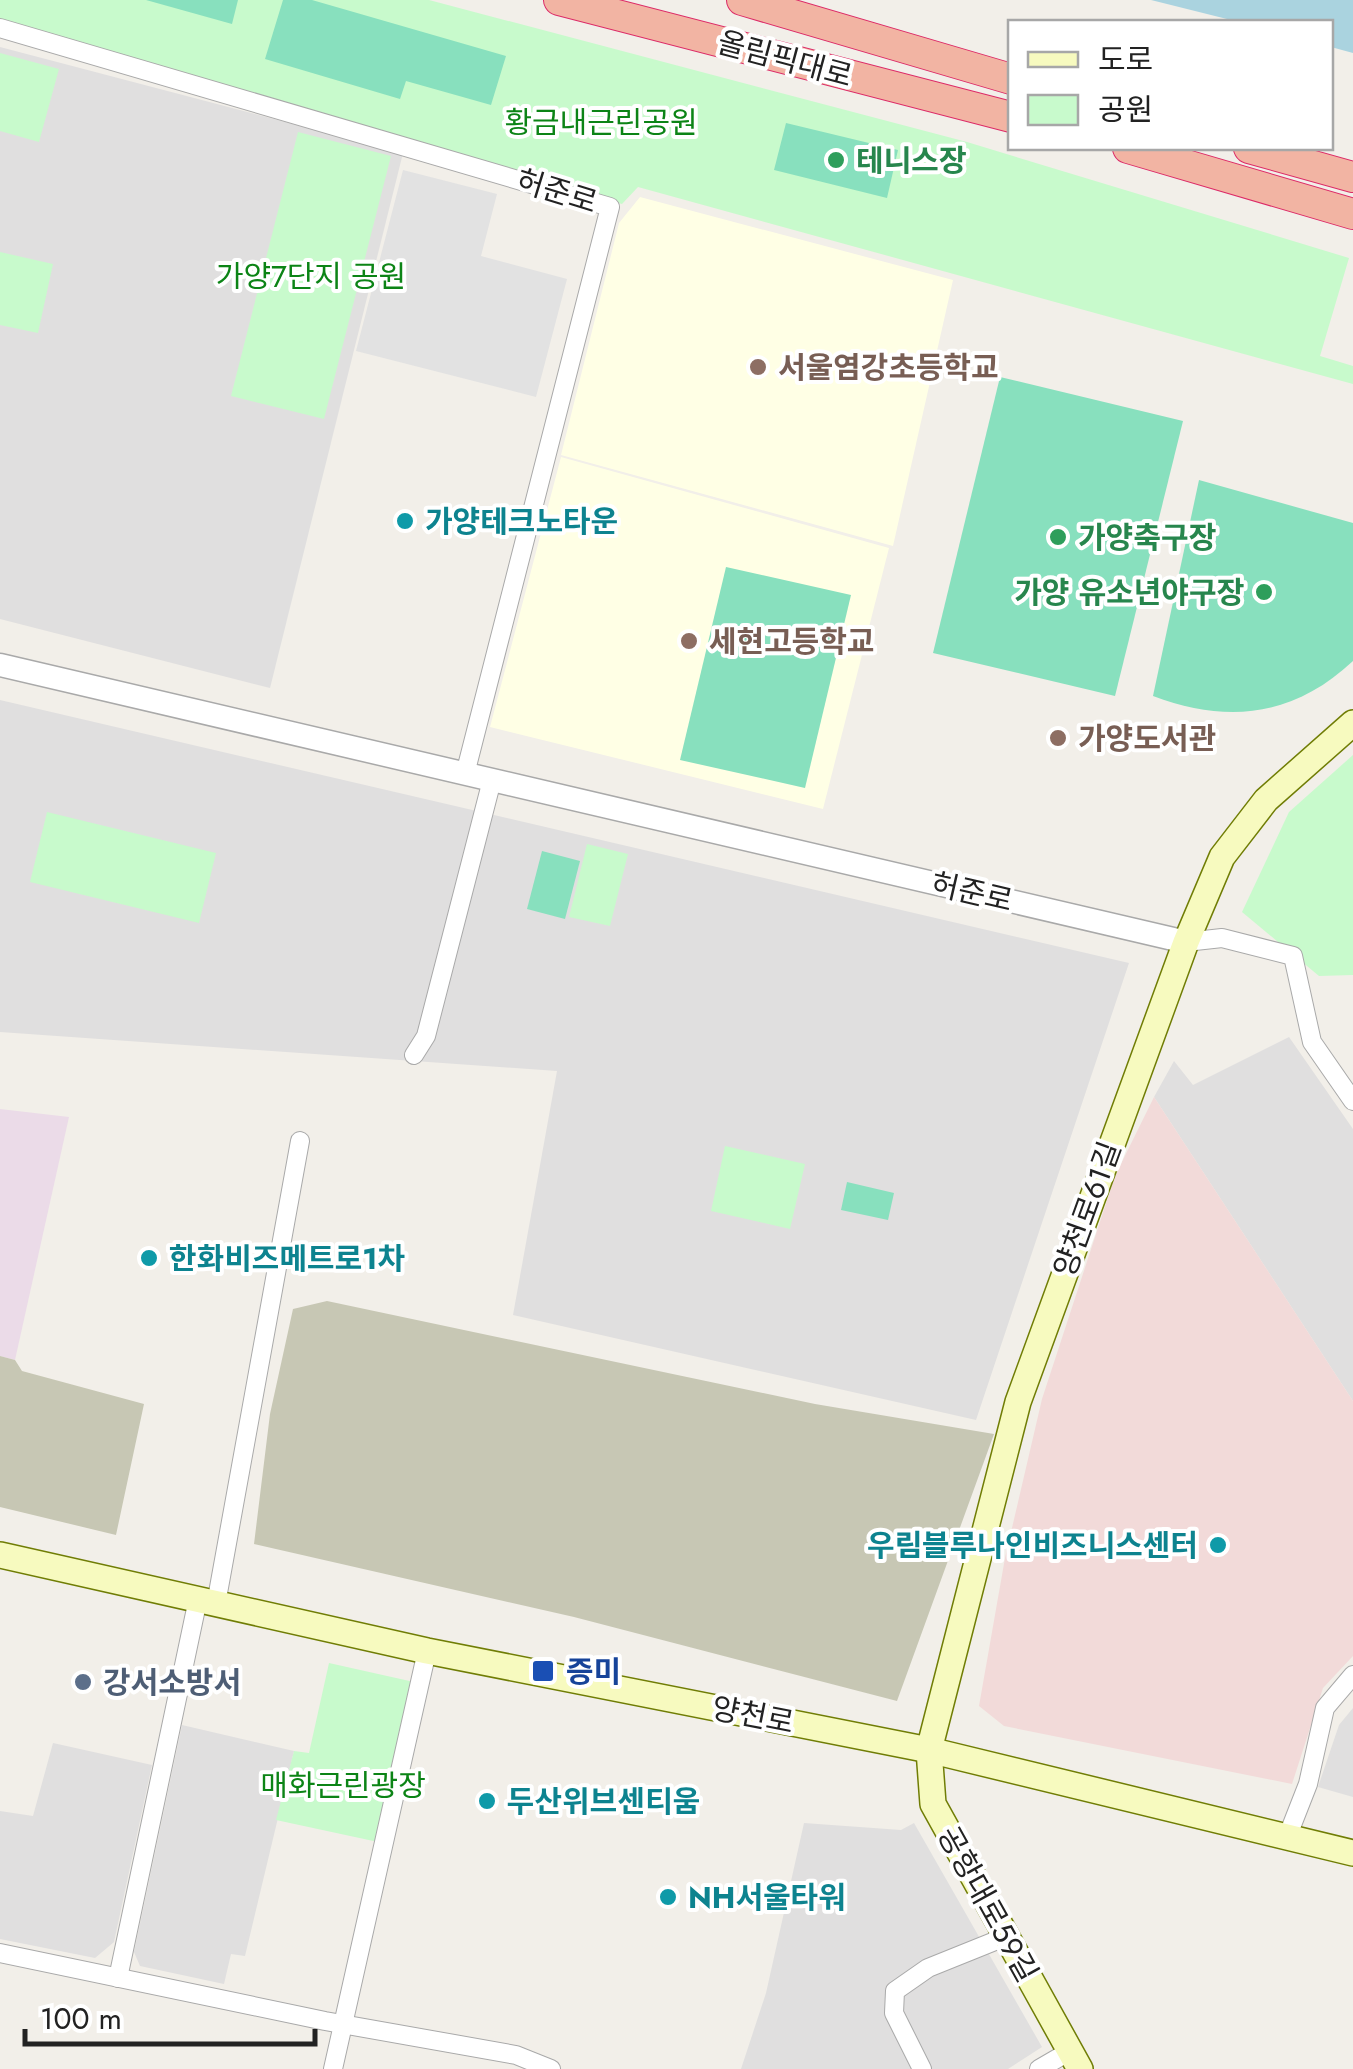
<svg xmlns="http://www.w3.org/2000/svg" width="1353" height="2069" font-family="Jost,'Noto Sans KR',sans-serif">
	<rect width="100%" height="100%" fill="#f2efe9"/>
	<g fill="#e0dfdf">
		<path d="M0 47 403 153 270 688 0 619Z"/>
		<path d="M0 700 1129 963 976 1420 513 1315 557 1071 0 1032Z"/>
		<path d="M1289 1037 1353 1129V1401L1154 1097 1174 1061 1193 1085Z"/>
		<path d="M1353 1708V1797L1318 1787 1339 1725Z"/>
		<path d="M182 1725 294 1751 245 1956 231 1954 224 1984 140 1966 134 1952Z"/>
		<path d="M53 1743 152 1765 114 1942 95 1958 0 1939V1811L33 1816Z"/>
		<path d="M804 1823 901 1830 914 1823 1042 2047 1008 2069H741L766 1993Z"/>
	</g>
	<path fill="#f2dad9" d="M1154 1097 1353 1401V1656L1323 1688 1292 1784 1004 1726 979 1706 1005 1558 1042 1399 1115 1176Z"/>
	<path fill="#ebdbe8" d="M0 1109 69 1117 15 1360 0 1356Z"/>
	<g fill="#ffffe5">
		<path d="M640 197 953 280 893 546 561 455 619 223Z"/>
		<path d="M561 457 889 548 823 809 490 727Z"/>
	</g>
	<g fill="#c7c7b4">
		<path d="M327 1301 815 1404 994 1434 897 1701 574 1617 254 1544 270 1414 293 1309Z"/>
		<path d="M0 1356 15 1360 22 1371 144 1404 116 1535 0 1507Z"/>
	</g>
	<g fill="#c8facc">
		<path d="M0 0H429L967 142 1349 258 1320 356 1353 366V384L638 187 622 204 0 22Z"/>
		<path d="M0 53 59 69 39 142 0 131Z"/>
		<path d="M298 132 391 156 324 419 231 396Z"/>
		<path d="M0 252 53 264 38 333 0 325Z"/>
		<path d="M1353 755V975L1319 976 1242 912 1289 812Z"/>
		<path d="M47 812 216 853 199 923 30 882Z"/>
		<path d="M587 844 628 854 610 926 569 917Z"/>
		<path d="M725 1146 805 1164 790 1229 711 1211Z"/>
		<path d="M329 1663 414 1682 378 1842 276 1820 294 1751 309 1753Z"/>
	</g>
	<g fill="#88e0be">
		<path d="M146 0H238L232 24Z"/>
		<path d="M283 0H312L506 56 491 105 406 81 400 99 265 59Z"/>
		<path d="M786 123 898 150 887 198 774 170Z"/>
		<path d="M1000 377 1183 421 1115 696 933 653Z"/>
		<path d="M1199 480 1353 523V661C1293 717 1228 724 1153 696Z"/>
		<path d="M726 567 851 595 805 788 680 760Z"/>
		<path d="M542 851 580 861 565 919 527 909Z"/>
		<path d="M847 1182 894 1193 888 1220 841 1210Z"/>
	</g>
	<path fill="#e2e2e2" d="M403 170 497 194 481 256 567 279 536 397 356 351Z"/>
	<path fill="#aad3df" d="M1151 0H1353V53L1331 47 1330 22H1239Z"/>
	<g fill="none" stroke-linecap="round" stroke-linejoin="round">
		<g stroke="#a9a9a9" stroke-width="20">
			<g id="minor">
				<path d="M0 28 610 207 465 774"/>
				<path d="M1186 942 1222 938 1293 956 1312 1042 1353 1101"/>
				<path d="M414 1055 426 1036 492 780"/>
				<path d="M216 1604 300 1141"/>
				<path d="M1288 1835 1308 1784 1325 1708 1353 1675"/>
				<path d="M0 1953 325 2021 516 2055 551 2069"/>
				<path d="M118 1978 198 1599"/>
				<path d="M333 2069 427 1651"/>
				<path d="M922 2069 894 2013 895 1991 928 1968 1005 1937"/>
				<path d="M1039 2069 1070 2051"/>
			</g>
		</g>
		<g stroke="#a9a9a9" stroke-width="25">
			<path id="tertiary" d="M0 665 1186 942"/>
		</g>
		<g stroke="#707d05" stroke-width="28">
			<g id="secondary">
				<path d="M0 1555 427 1651 929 1750 1353 1853"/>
				<path d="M1080 2069 933 1804 929 1750 1018 1402 1186 942 1222 857 1266 800 1353 723"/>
			</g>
		</g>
		<g stroke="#dc2a67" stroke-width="32">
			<g id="trunk">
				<path d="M559 0 1011 117"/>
				<path d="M742 0 1011 79"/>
				<path d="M1128 148 1353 214"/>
				<path d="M1249 148 1353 177"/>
			</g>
		</g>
		<use href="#minor" stroke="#fff" stroke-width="18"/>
		<use href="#tertiary" stroke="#fff" stroke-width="22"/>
		<use href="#secondary" stroke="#f7fabf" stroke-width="25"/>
		<use href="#trunk" stroke="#f2b4a3" stroke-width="30"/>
	</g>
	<g fill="#2e9e5b" stroke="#fff" stroke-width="4">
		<circle cx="836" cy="160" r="10"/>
		<circle cx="1058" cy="537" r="10"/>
		<circle cx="1264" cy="592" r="10"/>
	</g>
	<g fill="#8d6e63" stroke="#fff" stroke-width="4">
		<circle cx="758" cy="367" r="10"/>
		<circle cx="689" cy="641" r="10"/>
		<circle cx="1058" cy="738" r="10"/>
	</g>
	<g fill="#0f9aa8" stroke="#fff" stroke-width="4">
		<circle cx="405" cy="521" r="10"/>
		<circle cx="149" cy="1258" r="10"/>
		<circle cx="1218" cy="1545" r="10"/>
		<circle cx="487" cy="1801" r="10"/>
		<circle cx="668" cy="1897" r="10"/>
	</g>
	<rect fill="#1a4fb4" stroke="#fff" stroke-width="4" x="531" y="1659" width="24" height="24" rx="5"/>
	<circle fill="#5c6f8a" stroke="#fff" stroke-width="4" cx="83" cy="1682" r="10"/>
	<g text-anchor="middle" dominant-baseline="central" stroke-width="8" stroke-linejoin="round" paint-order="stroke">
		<g font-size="30" fill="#222" stroke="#fff">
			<text transform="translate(785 59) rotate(15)">올림픽대로</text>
			<text transform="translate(557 191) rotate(17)">허준로</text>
			<text transform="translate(972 892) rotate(13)">허준로</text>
			<text transform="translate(1087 1209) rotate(-70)">양천로61길</text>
			<text transform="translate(753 1715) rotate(11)">양천로</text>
			<text transform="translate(988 1904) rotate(61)">공항대로59길</text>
		</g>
		<g font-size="30" fill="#0c8416" stroke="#fff">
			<text x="601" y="122">황금내근린공원</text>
			<text x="311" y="276">가양7단지 공원</text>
			<text x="343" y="1785">매화근린광장</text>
		</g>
		<g font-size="30" font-weight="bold" fill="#27864d" stroke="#fff" text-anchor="start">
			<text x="856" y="160">테니스장</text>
			<text x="1078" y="537">가양축구장</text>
			<text x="1244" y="592" text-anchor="end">가양 유소년야구장</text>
		</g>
		<g font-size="30" font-weight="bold" fill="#785e54" stroke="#fff" text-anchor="start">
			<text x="778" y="367">서울염강초등학교</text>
			<text x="709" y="641">세현고등학교</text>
			<text x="1078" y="738">가양도서관</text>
		</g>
		<g font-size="30" font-weight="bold" fill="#0d838f" stroke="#fff" text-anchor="start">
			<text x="425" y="521">가양테크노타운</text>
			<text x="169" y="1258">한화비즈메트로1차</text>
			<text x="1198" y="1545" text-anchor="end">우림블루나인비즈니스센터</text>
			<text x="507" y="1801">두산위브센티움</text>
			<text x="688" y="1897">NH서울타워</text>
		</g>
		<g font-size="30" font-weight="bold" fill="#164399" stroke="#fff" text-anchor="start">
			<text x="566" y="1671">증미</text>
		</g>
		<g font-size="30" font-weight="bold" fill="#4e5e75" stroke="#fff" text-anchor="start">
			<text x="103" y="1682">강서소방서</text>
		</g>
	</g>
	<rect x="1008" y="20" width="325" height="130" fill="#ffffff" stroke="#a7a7a7" stroke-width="2.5"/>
	<rect x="1028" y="52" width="50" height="15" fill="#f7fabf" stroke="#a7a7a7" stroke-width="2.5"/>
	<text x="1098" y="70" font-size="30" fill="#222222">도로</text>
	<rect x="1028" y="95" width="50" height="30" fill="#c8facc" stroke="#a7a7a7" stroke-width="2.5"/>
	<text x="1098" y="120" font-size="30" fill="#222222">공원</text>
	<path d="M25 2029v15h290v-15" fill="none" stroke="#222222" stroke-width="5"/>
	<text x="40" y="2029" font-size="30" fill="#222222" stroke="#ffffff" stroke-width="8" paint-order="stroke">100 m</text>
</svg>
